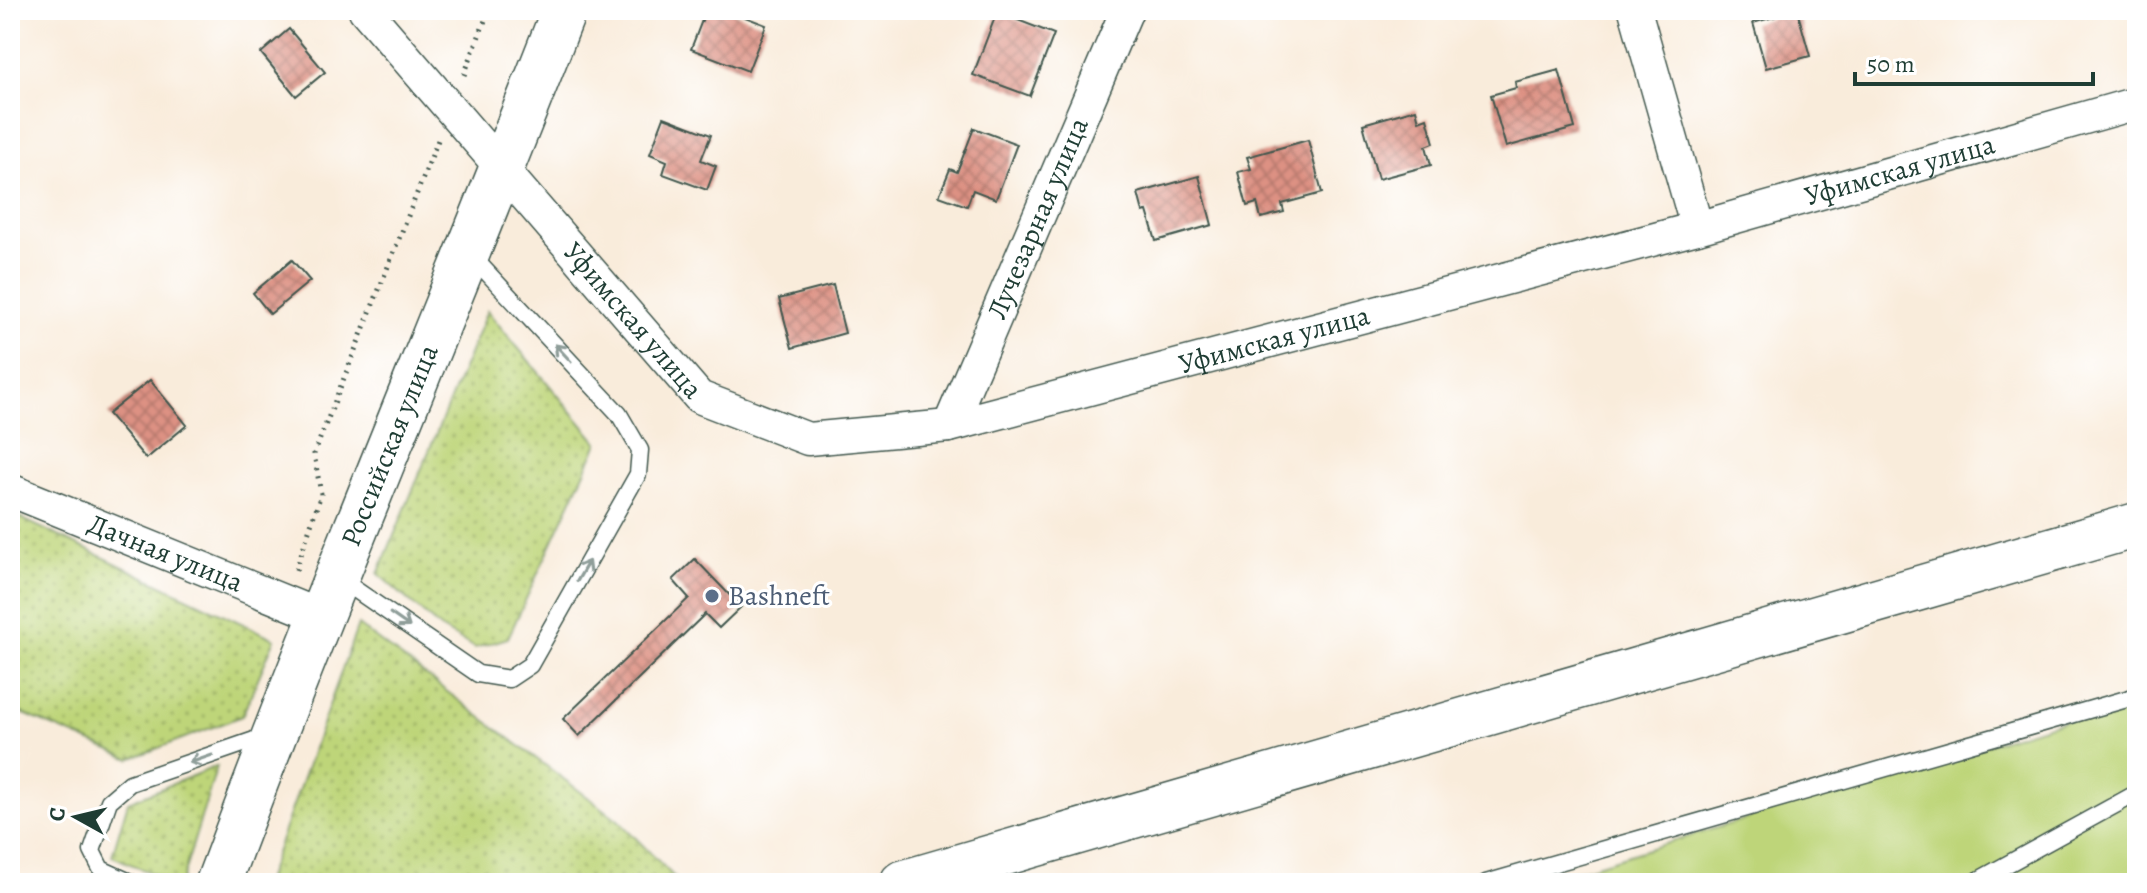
<svg xmlns="http://www.w3.org/2000/svg" width="2147" height="893" font-family="Alegreya,serif">
	<defs>
		<pattern id="grass-dots" width="8" height="8" patternUnits="userSpaceOnUse" patternTransform="scale(2)"><rect width="8" height="8" fill="#bed579"/><path d="M2 2h.1M6 6h.1" fill="none" stroke="#9aae64" stroke-width="1.8" stroke-linecap="round"/></pattern>
		<pattern id="building-cross-hatch" width="8" height="8" patternUnits="userSpaceOnUse" patternTransform="scale(2)"><rect width="8" height="8" fill="#dd9183"/><path d="M0 0l8 8M0 8l8-8" fill="none" stroke="#b3786c"/></pattern>
	</defs>
	<rect width="100%" height="100%" fill="#fff"/>
	<filter id="ink" filterUnits="userSpaceOnUse"><feTurbulence type="fractalNoise" baseFrequency=".0125" numOctaves="2"/><feDisplacementMap in="SourceGraphic" scale="16" xChannelSelector="R" yChannelSelector="G"/><feConvolveMatrix kernelMatrix="1 2 1 2 8 2 1 2 1" color-interpolation-filters="sRGB"/></filter>
	<filter id="wash" filterUnits="userSpaceOnUse"><feTurbulence type="fractalNoise" baseFrequency=".006" numOctaves="4" result="noise"/><feDisplacementMap in="SourceGraphic" scale="32" xChannelSelector="R" yChannelSelector="G"/><feGaussianBlur stdDeviation="1.8" result="paint"/><feColorMatrix in="noise" values="0 0 0 0 0 0 0 0 0 0 0 0 0 0 0 0 0 1.4 0 .05"/><feComposite in="paint" operator="in"/></filter>
	<g filter="url(#wash)">
		<rect width="100%" height="100%" fill="#f9ecdb"/>
		<g fill="url(#grass-dots)" stroke="#6e8956" stroke-width="2">
			<path d="M487 311 598 443 508 638 475 648 440 628 378 574Z"/>
			<path d="M10 513 275 639 242 716 130 759 10 708Z"/>
			<path d="M358 625 617 819 680 883H268L267 878Z"/>
			<path d="M217 766 181 883H174L112 856 128 802Z"/>
		</g>
		<path fill="#bed579" stroke="#6e8956" stroke-width="2" d="M2137 698V883H1538Z"/>
		<g id="blocks">
			<g fill="url(#building-cross-hatch)">
				<path d="M706 10H727L766 25 748 71 691 49Z"/>
				<path d="M1797 10 1810 56 1766 68 1753 23Z"/>
				<path d="M1918 10H1954V11L1921 20Z"/>
				<path d="M997 12 1054 34 1030 96 973 75Z"/>
				<path d="M289 29 325 72 296 96 261 53Z"/>
				<path d="M1559 70 1575 128 1506 147 1491 95 1516 88 1515 82Z"/>
				<path d="M1416 109 1419 121 1427 118 1434 143 1426 146 1431 165 1378 179 1363 124Z"/>
				<path d="M664 117 711 135 701 160 716 166 707 190 663 174 667 161 650 154Z"/>
				<path d="M974 128 1017 144 996 199 973 190 967 206 939 196 950 169 957 172Z"/>
				<path d="M1308 140 1322 193 1282 204 1284 212 1261 218 1257 203 1247 206 1238 172 1251 169 1247 157Z"/>
				<path d="M1199 176 1212 225 1156 241 1147 211 1143 212 1138 193Z"/>
				<path d="M292 260 310 281 270 314 253 293Z"/>
				<path d="M833 285 845 333 792 348 779 299Z"/>
				<path d="M150 380 187 425 146 459 108 414Z"/>
				<path d="M695 559 741 607 719 628 705 614 579 736 563 719 689 598 673 580Z"/>
			</g>
		</g>
	</g>
	<g filter="url(#ink)">
		<use href="#blocks" fill-opacity="0" stroke="#40574d" stroke-width="2"/>
		<g fill="none" stroke-linecap="round" stroke-linejoin="round">
			<g stroke="#40574d" stroke-width="19">
				<g id="service">
					<path d="M340 579 478 674 509 679 530 665 638 474 640 450 619 414 469 253"/>
					<path d="M132 883 101 869 92 851 109 801 130 783 269 735"/>
					<path d="M1486 883 2137 696"/>
					<path d="M1973 883 2137 793"/>
				</g>
			</g>
			<g stroke="#40574d" stroke-width="35">
				<g id="minor">
					<path id="s1" d="M365 10 699 397 808 439 949 426 1697 228 2137 103"/>
					<path d="M1635 10 1697 228"/>
					<path id="s2" d="M949 426 1127 10"/>
					<path id="s3" d="M10 490 320 616"/>
				</g>
			</g>
			<g stroke="#40574d" stroke-width="47">
				<g id="secondary">
					<path id="s4" d="M218 883C327 589 451 302 564 10"/>
				</g>
			</g>
			<g stroke="#40574d" stroke-width="47">
				<path id="primary" d="M902 883 2137 525"/>
			</g>
			<g stroke="#40574d" stroke-width="5" stroke-dasharray="2 6" stroke-linecap="butt">
				<path d="M464 75 489 10"/>
				<path d="M296 570 321 494 314 454 438 140"/>
			</g>
			<use href="#service" stroke="#fff" stroke-width="16"/>
			<use href="#minor" stroke="#fff" stroke-width="32"/>
			<use href="#secondary" stroke="#fff" stroke-width="44"/>
			<use href="#primary" stroke="#fff" stroke-width="44"/>
		</g>
		<defs><path id="oneway-shaft" d="M-6 0H5M1.5-3L5.5 0L1.5 3" fill="none" stroke-width="1.6" stroke-linecap="round" stroke-linejoin="round" transform="scale(2)"/></defs>
		<g stroke="#8f9e9a">
			<use href="#oneway-shaft" transform="translate(563 353) rotate(-133)"/>
			<use href="#oneway-shaft" transform="translate(583 571) rotate(-60)"/>
			<use href="#oneway-shaft" transform="translate(400 620) rotate(35)"/>
			<use href="#oneway-shaft" transform="translate(201 759) rotate(161)"/>
		</g>
	</g>
	<circle fill="#5c6f8a" stroke="#fff" stroke-width="3" cx="712" cy="596" r="8"/>
	<g text-anchor="middle" dominant-baseline="central" stroke-width="6" stroke-linejoin="round" paint-order="stroke">
		<g font-size="28" fill="#1f3d34" stroke="#fff">
			<text stroke="none"><textPath href="#s1" startOffset="1754">Уфимская улица</textPath></text>
			<text stroke="none"><textPath href="#s2" startOffset="226">Лучезарная улица</textPath></text>
			<text stroke="none"><textPath href="#s1" startOffset="410">Уфимская улица</textPath></text>
			<text stroke="none"><textPath href="#s1" startOffset="1106">Уфимская улица</textPath></text>
			<text stroke="none"><textPath href="#s4" startOffset="470">Российская улица</textPath></text>
			<text stroke="none"><textPath href="#s3" startOffset="168">Дачная улица</textPath></text>
		</g>
		<g font-size="28" fill="#4e5e75" stroke="#fff" text-anchor="start">
			<text x="728" y="596">Bashneft</text>
		</g>
	</g>
	<rect width="2147" height="893" fill="none" stroke="#fff" stroke-width="40"/>
	<g transform="translate(76 817) rotate(278)" stroke="#ffffff" stroke-width="6" paint-order="stroke">
	<path d="M0-6L14 30L0 20L-14 30Z" fill="#1f3d34"/>
	<text y="-12" font-size="22" font-weight="bold" text-anchor="middle" fill="#1f3d34">С</text>
	</g>
	<path d="M1855 72v12h238v-12" fill="none" stroke="#1f3d34" stroke-width="4"/>
	<text x="1867" y="72" font-size="24" fill="#1f3d34" stroke="#ffffff" stroke-width="6" paint-order="stroke">50 m</text>
</svg>
